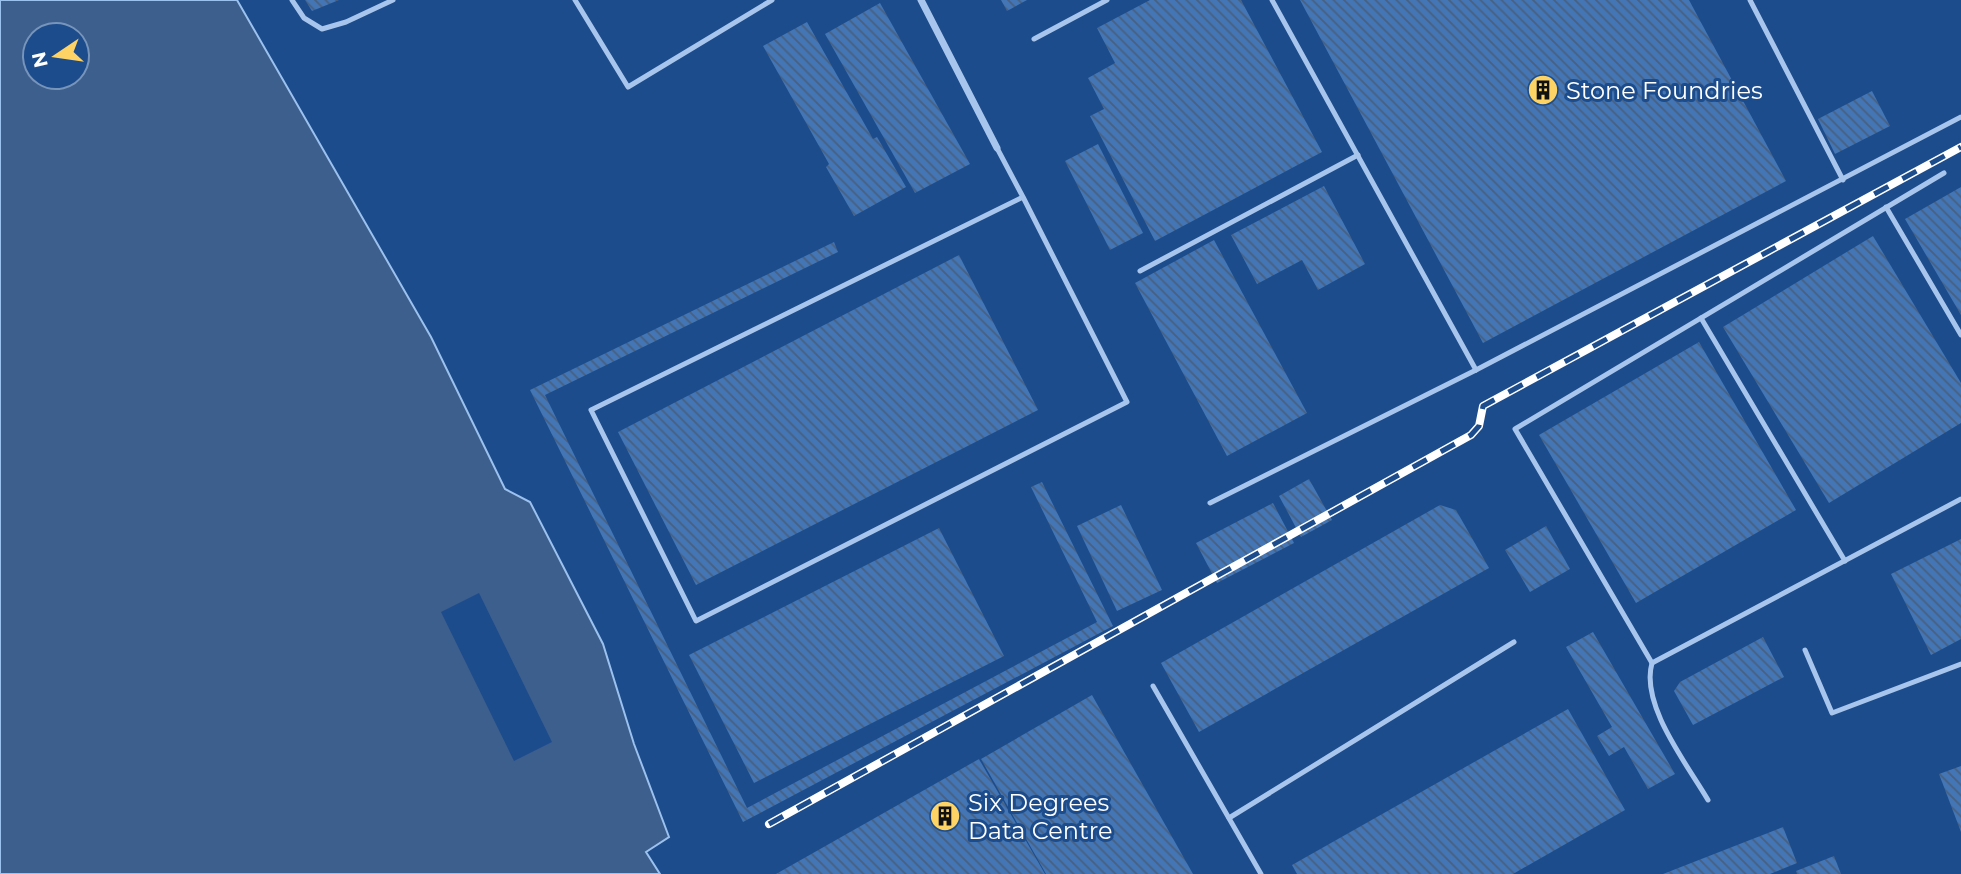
<svg xmlns="http://www.w3.org/2000/svg" width="1961" height="874" font-family="Montserrat,sans-serif">
	<defs>
		<pattern id="building-back-hatch" width="6" height="6" patternUnits="userSpaceOnUse" patternTransform="scale(1.75)"><rect width="6" height="6" fill="#4475b4"/><path d="M-1 5l2 2M0 0l6 6M5-1l2 2" fill="none" stroke="#486080"/></pattern>
	</defs>
	<rect width="100%" height="100%" fill="#1c4c8c"/>
	<path fill="#3d5f8e" stroke="#9bc1ef" stroke-width="2" fill-rule="evenodd" d="M0 0H237L431 337 505 489 530 502 603 644 634 744 669 837 646 852 660 874H0ZM35 35H77V77H35Z"/>
	<path fill="#1c4c8c" d="M479 593 552 742 514 761 441 612Z"/>
	<g fill="url(#building-back-hatch)">
		<path d="M305 0H339L312 11Z"/>
		<path d="M1001 0H1027L1007 11Z"/>
		<path d="M1150 0H1241L1322 152 1155 241 1090 116 1104 109 1088 78 1115 63 1097 28Z"/>
		<path d="M1300 0H1689L1786 181 1483 343Z"/>
		<path d="M880 3 970 164 915 193 825 34Z"/>
		<path d="M807 22 873 139 877 137 906 187 854 216 826 167 829 164 763 46Z"/>
		<path d="M1872 91 1890 126 1835 154 1818 119Z"/>
		<path d="M1098 144 1143 233 1110 250 1065 161Z"/>
		<path d="M1324 186 1365 264 1318 290 1302 260 1257 284 1231 235Z"/>
		<path d="M1961 187V315L1905 219Z"/>
		<path d="M1873 236 1961 383V423L1829 503 1723 327Z"/>
		<path d="M1214 240 1307 413 1227 456 1135 283Z"/>
		<path d="M834 242 838 252 545 395 747 808 1097 622 1031 487 1042 482 1113 626 743 822 530 390Z"/>
		<path d="M959 255 1038 410 696 585 618 432Z"/>
		<path d="M1699 342 1796 510 1636 603 1539 435Z"/>
		<path d="M1309 479 1332 520 1301 537 1279 496Z"/>
		<path d="M1273 503 1294 543 1217 583 1196 543Z"/>
		<path d="M1121 505 1162 590 1117 611 1077 526Z"/>
		<path d="M1440 505 1456 510 1489 568 1199 732 1161 663Z"/>
		<path d="M1546 526 1570 569 1530 592 1505 550Z"/>
		<path d="M939 528 1004 656 754 783 689 655Z"/>
		<path d="M1961 539V639L1931 655 1891 574Z"/>
		<path d="M1593 632 1675 774 1648 789 1624 747 1609 756 1597 736 1612 727 1566 647Z"/>
		<path d="M1763 637 1784 677 1693 725 1674 691 1680 682Z"/>
		<path d="M1092 695 1193 874H1046L981 759Z"/>
		<path d="M1568 709 1625 810 1513 874H1297L1292 865Z"/>
		<path d="M979 759 1045 874H776Z"/>
		<path d="M1961 766V832L1939 774Z"/>
		<path d="M1783 827 1797 863 1770 874H1663Z"/>
		<path d="M1834 856 1841 874H1797L1796 871Z"/>
	</g>
	<g fill="none" stroke-linecap="round" stroke-linejoin="round">
		<g stroke="#a8c6ed" stroke-width="5">
			<path d="M292 0 304 18 322 29 346 22 393 0"/>
			<path d="M575 0 628 87 772 0"/>
			<path d="M1272 0 1476 370 1961 117"/>
			<path d="M1750 0 1843 180"/>
			<path d="M1034 39 1107 0"/>
			<path d="M997 148 1023 197 591 410 696 621 1127 402 1023 197"/>
			<path d="M1944 173 1515 429 1652 663 1961 499"/>
			<path d="M1886 207 1961 335"/>
			<path d="M1140 271 1358 155"/>
			<path d="M1701 318 1845 561"/>
			<path d="M1210 503 1476 370"/>
			<path d="M1805 650 1832 713 1961 664"/>
			<path d="M1652 663C1640 705 1687 764 1708 800"/>
			<path d="M1153 686 1261 874"/>
			<path d="M1229 818 1514 642"/>
		</g>
		<path stroke="#a8c6ed" stroke-width="7" d="M921 0 997 148"/>
		<g stroke="#fff" stroke-width="8">
			<path id="rail" d="M769 824 1471 435 1479 426 1483 406 1961 147"/>
		</g>
		<use href="#rail" stroke="#1c4c8c" stroke-width="5" stroke-dasharray="16" stroke-linecap="butt"/>
	</g>
	<defs>
		<g id="building-disc" transform="scale(1.575)"><circle r="9.5" fill="#fdd365" stroke="#1c4c8c"/><path d="M-4-6H4V6H1V3H-1V6H-4ZM-2.5-4.3h1.7v1.8h-1.7ZM.8-4.3h1.7v1.8H.8ZM-2.5-1h1.7V.8h-1.7ZM.8-1h1.7V.8H.8Z" fill="#111"/></g>
	</defs>
	<g fill-rule="evenodd">
		<use href="#building-disc" x="1543" y="90"/>
		<use href="#building-disc" x="945" y="816"/>
	</g>
	<g text-anchor="middle" dominant-baseline="central" stroke-width="6" stroke-linejoin="round" paint-order="stroke">
		<g font-size="24" fill="#fff" stroke="#1c4c8c" text-anchor="start">
			<text x="1566" y="90">Stone Foundries</text>
			<text x="968" y="802">Six Degrees<tspan x="968" dy="28">Data Centre</tspan></text>
		</g>
	</g>
	<g transform="translate(56 56) rotate(257)"><circle r="33" fill="#1c4c8c" stroke="#7794ba" stroke-width="2"/>
	<path d="M0-5L12 26L0 18L-12 26Z" fill="#fdd365"/>
	<text y="-10" font-size="19" font-weight="bold" text-anchor="middle" fill="#ffffff">N</text>
	</g>
</svg>
